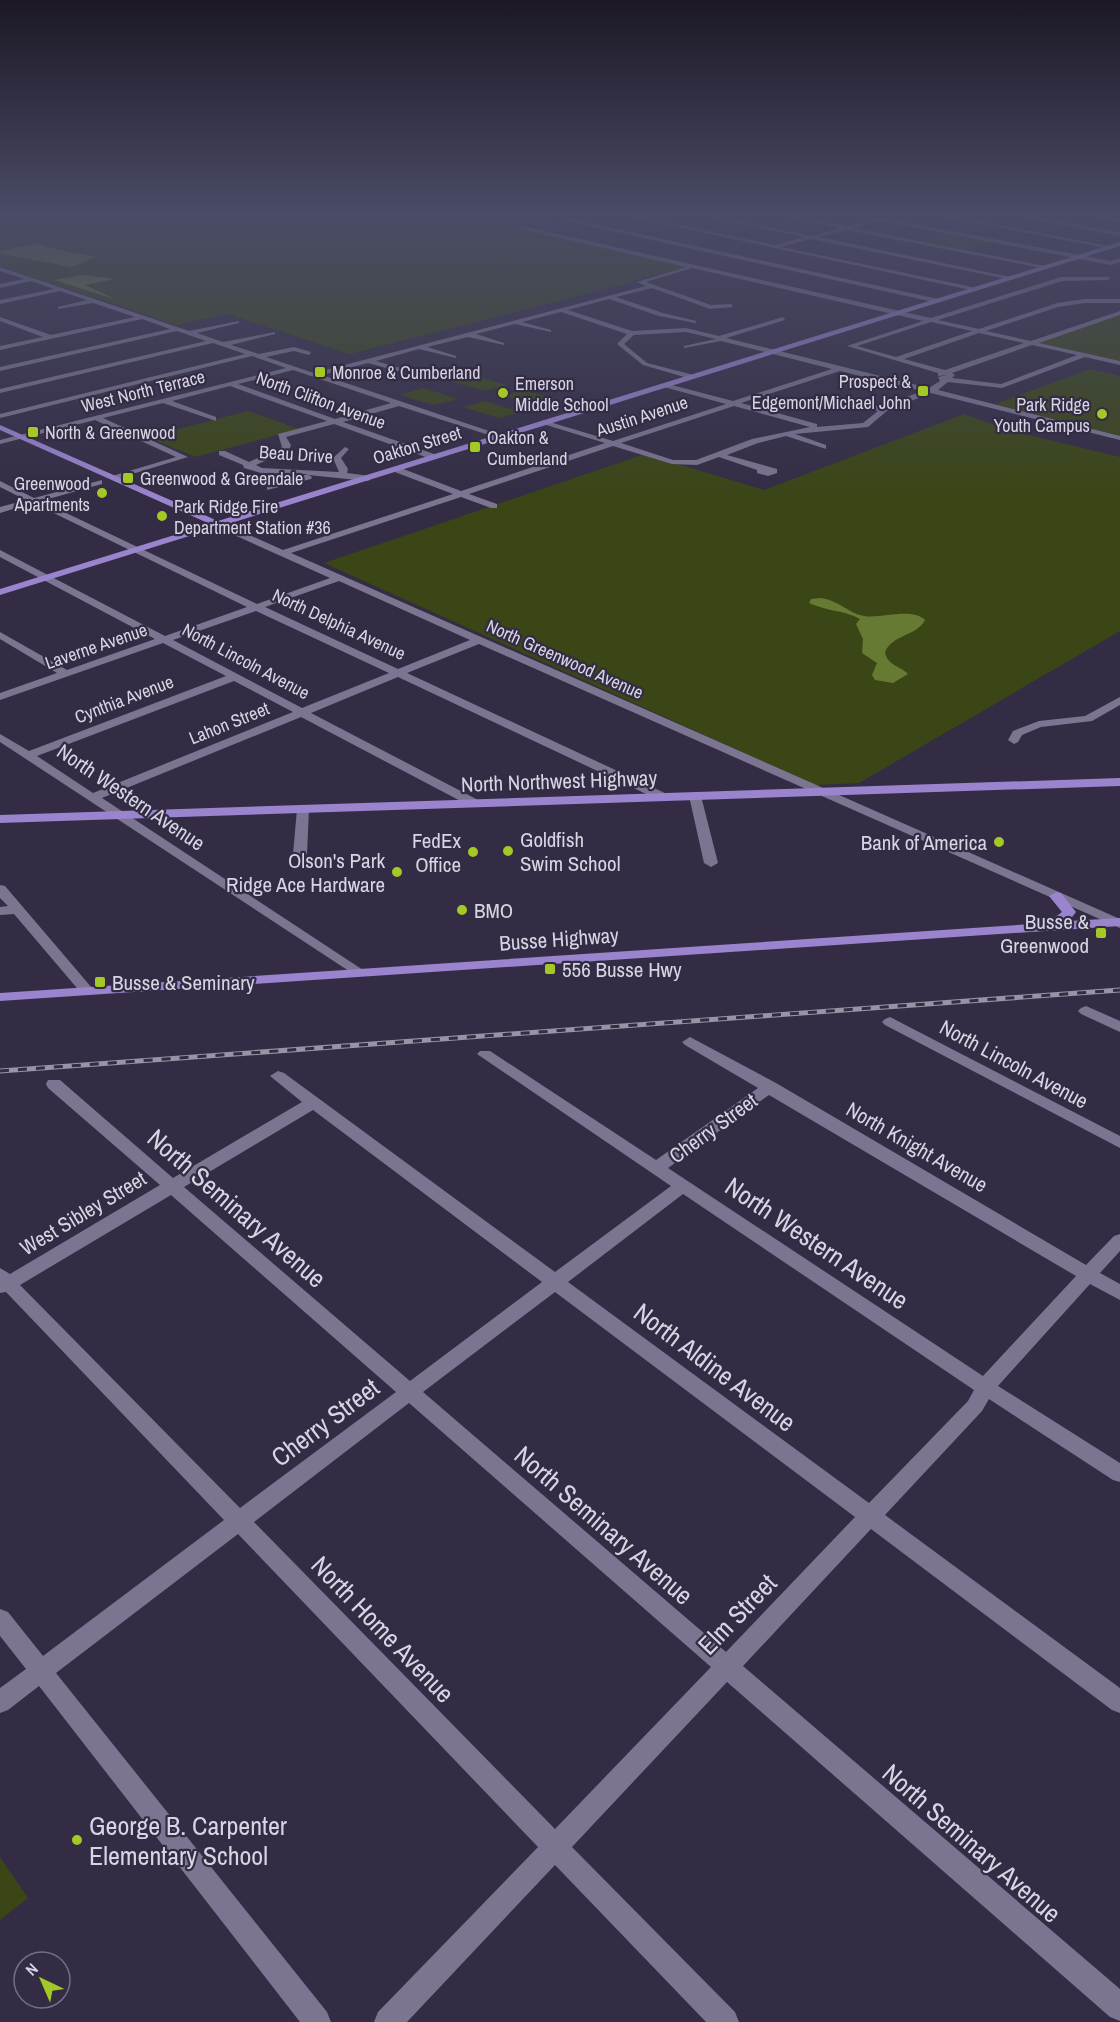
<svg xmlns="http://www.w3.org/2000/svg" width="1120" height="2022" font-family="'Archivo Narrow',sans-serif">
	<rect width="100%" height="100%" fill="#332c44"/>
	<g fill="#3a4616">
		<path d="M0 214H578L516 228 685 267 630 281 632 282 350 354 228 314 177 325 0 266Z"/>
		<path d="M948 234 992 242 964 250 920 241Z"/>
		<path d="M1120 315V361L1038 343V342Z"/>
		<path d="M1090 369 1120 376V436L995 404Z"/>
		<path d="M472 375 507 385 485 391 449 381Z"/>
		<path d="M424 388 458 399 434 405 400 395Z"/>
		<path d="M523 390 559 400 539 406 503 396Z"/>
		<path d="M485 401 521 412 499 418 463 407Z"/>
		<path d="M248 411 299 429 196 457 146 437Z"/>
		<path d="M964 414 1012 431 1120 457V631L859 783 815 785 324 563 645 454 764 490Z"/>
		<path d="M0 1857 28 1898 0 1920Z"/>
	</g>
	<g fill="#677a33">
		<path d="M38 243 47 247 96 257 72 267 0 254V251Z"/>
		<path d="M83 275 115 279 85 285 117 300 54 280Z"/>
		<path d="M821 598C838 600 850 614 864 616 882 619 911 607 925 620 917 636 893 634 885 652 887 665 900 666 908 674L893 683 875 680 872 675 877 663 862 653 863 639 856 624 860 619C844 610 825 611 809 603L811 599Z"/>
	</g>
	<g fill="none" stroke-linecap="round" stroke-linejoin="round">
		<g fill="#7c7591" fill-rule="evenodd">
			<path d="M617 214H628L775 245 804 237 695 214H706L811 236 840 228 773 214H785L847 226 874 220 850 214 881 218 904 214 888 219 1111 261 1120 258V262L1111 265 881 221 854 228 1050 267 1047 269 847 230 819 237 1015 278 1012 280 811 239 781 247 977 288 975 291Z"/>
			<path d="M929 214H941L1114 247 1111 249Z"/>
			<path d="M1007 214H1020L1120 232V236Z"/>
			<path d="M1086 214 1120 218V222L1088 216Z"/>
			<path d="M563 217 938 299 941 301 938 303 561 220Z"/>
			<path d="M522 226 931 318 1061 277H1110L1108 280 1062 281 938 320 979 329 1057 303 1085 299H1120V303H1085L1058 307 986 331 1031 341 1120 311V315L1039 343 1120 361V365L1085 357 1002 388 948 382 938 390 1120 436V440L931 393 888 410 868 427 795 434 826 445V449L786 436 758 443 727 455 777 469V473L768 476 757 473V470L719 457 697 465 672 464 613 446 469 494 497 504V508H491L461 497 291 553 1120 919V928L479 644 407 673 667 794 669 797 667 800H659L398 677 311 713 478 800 480 803 478 806H470L301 717 102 798 363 970 365 973 358 977 0 742V734L29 751 226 676 163 643 0 700V693L57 673 0 639V632L67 670 155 639 0 557V550L165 636 247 607 33 503 0 513V507L26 500 0 487V481L34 498 102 480V484L41 501 257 604 330 578 214 526V522H220L283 550 453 494 392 471V467H398L461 491 605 443 543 424V420L613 441 726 404 664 387V383L733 401 832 369 721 341 684 348V346L716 339 686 332 634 335 624 344 647 363 694 375 691 379 643 365 617 344 627 334 561 312 522 322 551 330V332L515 324 476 334 504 343V345L468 337 427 347 456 356V358L419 349 376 361 404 369V373L368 363 322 375 501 435V439L399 406 343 422 437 455V459H431L334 424 286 437 291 445 289 450 256 465 262 468 339 472 333 458 345 447 349 449 341 458 348 469 347 473 370 476V480L367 481 308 475 312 477 311 479 267 490V486L308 474 261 473 244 468 243 465 219 455V451H225L249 462 282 447 278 434 327 421 230 386 172 401 216 417V421L163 403 103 418 188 457 116 479 109 477 176 457 95 420 0 444V440L286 368 252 356 0 418V414L245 354 213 343 0 393V389L206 341 177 331 0 371V367L170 329 142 319 0 350V346L43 337 0 321V317L51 335 135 317 93 303 58 309V307L87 300 60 291 0 304V300L54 289 31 281 0 288V284L24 279 0 271V267L189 331 239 321V323L197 333 223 342 275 332V334L231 345 259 354 294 347 311 352 309 355 294 351 266 357 314 373 646 286 637 282 686 267 520 229ZM692 268 923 321 847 346 938 373V376L947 375 938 377 940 381 929 388 726 338 785 320 783 317 719 336 686 328 632 331 568 310 609 299 659 316 696 323V321L663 313 616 297 652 288 710 309 733 307 731 304 711 305 646 282ZM931 322 972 331 896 357 857 346ZM979 333 1024 343 945 370 904 359ZM1032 345 1077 355 1001 384 952 378 955 375 952 373ZM293 370 391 403 335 419 238 384ZM840 371 922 391 881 407 852 398 841 399V403L859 405 878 411 863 423 817 427V424L741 403ZM734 406 810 427 752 439 696 460H673L621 443ZM339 581 470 640 398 669 265 607ZM256 611 389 673 302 708 173 640ZM234 681 293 712 93 793 37 756Z"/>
			<path d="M1120 697V705L1092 721 1041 727 1022 735 1018 742 1014 744 1008 740 1013 731 1039 721 1085 716Z"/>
			<path d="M695 792 701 796 718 863 711 867 704 863 689 796Z"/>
			<path d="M303 805 309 809 307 854 300 858 293 854 297 809Z"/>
			<path d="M0 885 5 886 92 988 94 991 92 994H82L14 914 0 915V907L8 906 0 898Z"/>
			<path d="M1086 1006 1120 1021V1032L1081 1014 1078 1011 1081 1008Z"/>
			<path d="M890 1017 1120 1136V1148L885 1025 882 1022 885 1019Z"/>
			<path d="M690 1037 776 1083 1086 1265 1114 1236 1120 1234V1251L1100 1273 1120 1284V1300L1090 1284 998 1386 1120 1463V1482L1113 1480 989 1399 982 1411 885 1515 1120 1688V1713L1112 1710 871 1529 743 1666 1120 1989V2021L1110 2017 727 1682 572 1847 735 2012 739 2022H706L555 1865 407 2022H374L378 2012 538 1847 238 1534 56 1673 327 2012 331 2022H300L39 1686 8 1710 0 1713V1688L26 1669 0 1636V1609L8 1612 43 1656 224 1520 6 1292 0 1293V1268L10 1274 160 1185 48 1088 46 1084 48 1080H60L173 1178 302 1102 270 1076 278 1071 284 1073 555 1272 671 1186 477 1054 480 1051H490L656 1160 758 1088 685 1045 682 1042ZM769 1095 1076 1276 983 1376 668 1168ZM313 1110 542 1282 410 1381 184 1187ZM683 1194 974 1390 968 1401 869 1503 568 1282ZM171 1195 396 1392 240 1508 20 1285ZM555 1292 855 1517 726 1652 423 1392ZM409 1403 711 1667 555 1829 254 1522Z"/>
		</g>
		<g fill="#9984cd" fill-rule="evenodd">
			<path d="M1120 242V246L0 595V589L210 524 0 430V425L218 521Z"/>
			<path d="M1120 778V786L0 823V815Z"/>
			<path d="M1056 892 1061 893 1076 912 1069 921 1120 918V926L0 1001V993L1047 923 1062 912 1049 896Z"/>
		</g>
		<g stroke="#9894a6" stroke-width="5">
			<path id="rail" d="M0 1071 1120 990"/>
		</g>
		<use href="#rail" stroke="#332c44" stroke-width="3" stroke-dasharray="9" stroke-linecap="butt"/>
	</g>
	<linearGradient id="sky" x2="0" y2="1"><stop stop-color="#1c1825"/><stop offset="0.43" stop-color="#4a4b67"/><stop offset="1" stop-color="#4a4b67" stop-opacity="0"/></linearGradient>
	<rect width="1120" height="497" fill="url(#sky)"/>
	<g fill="#a4c825" stroke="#332c44" stroke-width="2">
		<rect x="314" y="366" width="12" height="12" rx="3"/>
		<rect x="917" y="385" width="12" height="12" rx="3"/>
		<circle cx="503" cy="393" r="6"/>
		<circle cx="1102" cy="414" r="6"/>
		<rect x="27" y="426" width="12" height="12" rx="3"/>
		<rect x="469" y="441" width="12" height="12" rx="3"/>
		<rect x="122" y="472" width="12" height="12" rx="3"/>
		<circle cx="102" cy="493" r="6"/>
		<circle cx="162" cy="516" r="6"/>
		<circle cx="999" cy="842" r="6"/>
		<circle cx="508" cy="851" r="6"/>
		<circle cx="473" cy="852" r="6"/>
		<circle cx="397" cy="872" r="6"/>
		<circle cx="462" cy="910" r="6"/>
		<rect x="1095" y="927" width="12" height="12" rx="3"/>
		<rect x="544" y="963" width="12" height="12" rx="3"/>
		<rect x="94" y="976" width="12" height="12" rx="3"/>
		<circle cx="77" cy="1840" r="6"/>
	</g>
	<g text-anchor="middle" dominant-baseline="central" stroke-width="4.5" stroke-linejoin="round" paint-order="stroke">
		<g font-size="18" fill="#d7d4e3" stroke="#332c44" text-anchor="start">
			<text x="332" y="372">Monroe &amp; Cumberland</text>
			<text x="911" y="381" text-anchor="end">Prospect &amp;<tspan x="911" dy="21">Edgemont/Michael John</tspan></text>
			<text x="515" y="383">Emerson<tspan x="515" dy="21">Middle School</tspan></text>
			<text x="1090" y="404" text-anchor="end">Park Ridge<tspan x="1090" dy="21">Youth Campus</tspan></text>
			<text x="45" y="432">North &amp; Greenwood</text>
			<text x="487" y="437">Oakton &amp;<tspan x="487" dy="21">Cumberland</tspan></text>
			<text x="140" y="478">Greenwood &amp; Greendale</text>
			<text x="90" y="483" text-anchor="end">Greenwood<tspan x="90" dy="21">Apartments</tspan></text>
			<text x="174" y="506">Park Ridge Fire<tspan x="174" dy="21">Department Station #36</tspan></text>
		</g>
		<g font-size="18" fill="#d7d4e3" stroke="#332c44">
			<text transform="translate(143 391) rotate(-14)">West North Terrace</text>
			<text transform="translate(321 400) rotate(20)">North Clifton Avenue</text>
			<text transform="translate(642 416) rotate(-18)">Austin Avenue</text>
			<text transform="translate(417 445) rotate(-17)">Oakton Street</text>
			<text transform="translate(296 454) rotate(4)">Beau Drive</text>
			<text transform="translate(339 624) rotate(25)">North Delphia Avenue</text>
			<text transform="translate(96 646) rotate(-19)">Laverne Avenue</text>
			<text transform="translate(565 659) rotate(24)">North Greenwood Avenue</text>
			<text transform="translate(246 661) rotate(28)">North Lincoln Avenue</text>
			<text transform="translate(124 699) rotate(-21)">Cynthia Avenue</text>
			<text transform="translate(229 723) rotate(-22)">Lahon Street</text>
		</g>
		<g font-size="21" fill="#d7d4e3" stroke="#332c44">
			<text transform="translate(559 781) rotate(-2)">North Northwest Highway</text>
			<text transform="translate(131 797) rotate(34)">North Western Avenue</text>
			<text transform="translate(559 939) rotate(-4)">Busse Highway</text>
			<text transform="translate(1014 1064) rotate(28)">North Lincoln Avenue</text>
			<text transform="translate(713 1128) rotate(-36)">Cherry Street</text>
			<text transform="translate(917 1147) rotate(30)">North Knight Avenue</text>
			<text transform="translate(83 1213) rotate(-31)">West Sibley Street</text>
		</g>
		<g font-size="21" fill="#d7d4e3" stroke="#332c44" text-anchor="start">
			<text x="520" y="839">Goldfish<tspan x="520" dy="24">Swim School</tspan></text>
			<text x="461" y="840" text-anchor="end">FedEx<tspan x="461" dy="24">Office</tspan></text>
			<text x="987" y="842" text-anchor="end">Bank of America</text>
			<text x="385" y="860" text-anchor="end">Olson's Park<tspan x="385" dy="24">Ridge Ace Hardware</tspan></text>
			<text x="474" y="910">BMO</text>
			<text x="1089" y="921" text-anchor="end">Busse &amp;<tspan x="1089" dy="24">Greenwood</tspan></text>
			<text x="562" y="969">556 Busse Hwy</text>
			<text x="112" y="982">Busse &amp; Seminary</text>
		</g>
		<g font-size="26" fill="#d7d4e3" stroke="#332c44">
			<text transform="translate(237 1208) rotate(41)">North Seminary Avenue</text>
			<text transform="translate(817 1243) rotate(34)">North Western Avenue</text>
			<text transform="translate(715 1367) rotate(37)">North Aldine Avenue</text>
			<text transform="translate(325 1422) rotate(-37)">Cherry Street</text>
			<text transform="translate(604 1525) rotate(41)">North Seminary Avenue</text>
			<text transform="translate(737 1614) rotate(-46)">Elm Street</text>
			<text transform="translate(383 1629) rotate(46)">North Home Avenue</text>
			<text transform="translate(972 1843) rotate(41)">North Seminary Avenue</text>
		</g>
		<g font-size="26" fill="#d7d4e3" stroke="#332c44" text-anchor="start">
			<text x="89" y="1825">George B. Carpenter<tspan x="89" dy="30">Elementary School</tspan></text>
		</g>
	</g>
	<g transform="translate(42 1980) rotate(316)"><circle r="28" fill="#332c44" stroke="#756f84" stroke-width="1.5"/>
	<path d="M0-4.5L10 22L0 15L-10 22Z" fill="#a4c825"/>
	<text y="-9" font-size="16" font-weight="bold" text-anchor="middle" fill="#d7d4e3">N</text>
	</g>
</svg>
